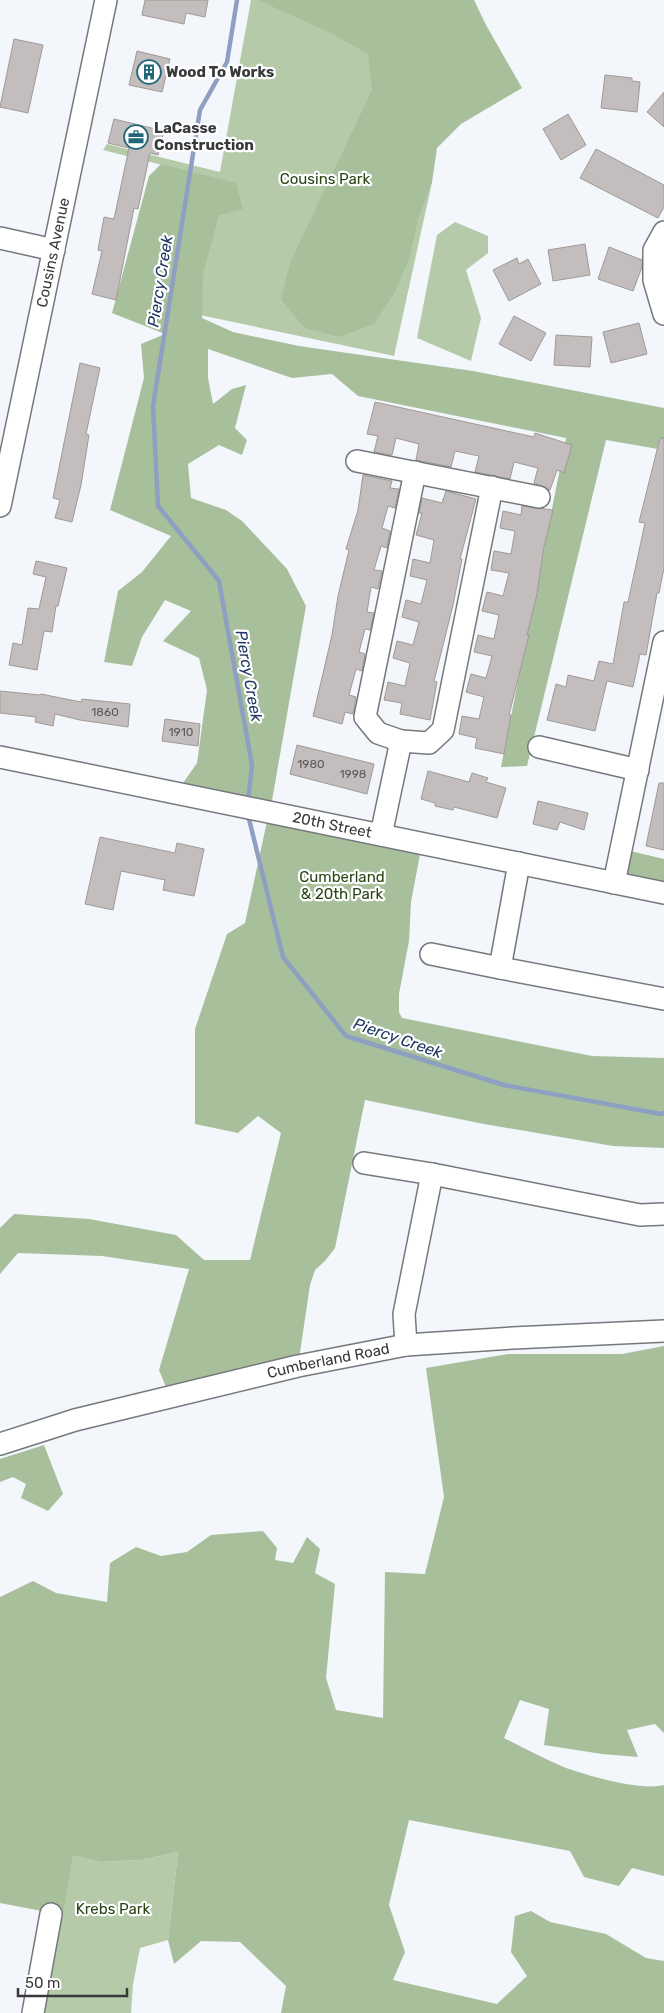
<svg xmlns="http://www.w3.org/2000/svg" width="664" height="2013" font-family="Rubik,sans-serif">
	<rect width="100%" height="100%" fill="#f3f6fb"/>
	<g fill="#b4caa8">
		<path d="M251 0H380L432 182 394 356 195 314 218 179 103 150 107 144 220 172Z"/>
		<path d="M455 222 488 236V253L466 270 481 318 471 361 417 338 437 235Z"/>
		<path d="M178 1852 168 1940 140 1948 133 1984 131 2013H44L73 1856 101 1862 142 1860Z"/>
	</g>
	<g fill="#a8bf9c">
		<path d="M258 0H474L486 25 522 88 461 124 437 148 432 182 418 219 410 256 395 292 374 324 339 337 305 328 281 300 290 263 372 90 368 54 333 34Z"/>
		<path d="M161 164 236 183 243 209 219 215 203 274 202 318 233 332 299 346 473 371 664 408V450L606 440 527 766 501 767 566 438 358 396 332 374 292 378 208 349V378L213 404 232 389 246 385 235 428 247 440 242 455 219 445 188 464 191 498 226 510 242 521 287 569 306 606 270 812 422 844 411 902 409 941 399 994V1012L402 1018 592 1056 664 1058V1148L613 1146 484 1124 365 1100 335 1248 325 1261 315 1270 310 1285 298 1366 170 1397 159 1370 189 1269 102 1256 18 1253 0 1274V1228L14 1214 89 1219 176 1235 204 1260H250L281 1133 258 1116 238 1133 195 1124V1029L227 934 245 923 269 812 176 793 197 763 207 690 199 658 163 641 191 611 165 600 142 637 132 666 104 662 118 591 142 572 171 536 110 510 144 378 141 344 165 334 112 313 149 176Z"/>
		<path d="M626 850 664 859V893L619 884Z"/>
		<path d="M664 1346V1733L655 1724 627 1730 638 1757 602 1754 544 1745 549 1709 520 1700 504 1738C524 1748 545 1759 566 1768 589 1776 641 1791 664 1785V1876L632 1868 619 1886 584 1877 570 1851 409 1820 389 1905 405 1952 393 1980 497 2004 527 1976 511 1952 515 1916 531 1911 550 1922 606 1934 646 1958 664 1961V2013H281L286 1986 240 1942 201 1941 174 1964 168 1940 178 1852 142 1860 101 1862 73 1856 63 1915 0 1903V1597L33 1581 56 1593 107 1602 110 1563 136 1547 161 1556 187 1552 211 1535 263 1531 277 1548 275 1560 293 1563 307 1537 320 1549 315 1573 335 1584 326 1678 336 1710 383 1718 385 1572 425 1574 444 1497 426 1368 508 1354H622Z"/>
		<path d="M44 1445 63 1494 48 1511 21 1498 26 1484 13 1477 0 1482V1459Z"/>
	</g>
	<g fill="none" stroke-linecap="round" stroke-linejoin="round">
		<g stroke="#8da0c1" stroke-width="4.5">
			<path d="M237 0 227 62 200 110 153 406 158 506 219 581 252 765 248 802"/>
			<path d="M248 815 283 957 346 1036 504 1085 661 1114 664 1113"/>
		</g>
	</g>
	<g fill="#c3bdbd" stroke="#9f9998">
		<path d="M145 0H208L205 17 186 13 184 24 142 15Z"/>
		<path d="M14 39 43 45 28 113 0 107Z"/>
		<path d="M137 51 170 59 162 92 129 85Z"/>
		<path d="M605 75 632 78V81L640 82 637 112 601 108Z"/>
		<path d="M664 92V127L647 112Z"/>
		<path d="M568 114 586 145 561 160 543 129Z"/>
		<path d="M114 119 164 131 158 155 150 153 138 209 134 208 116 300 92 294 102 251 98 250 104 217 114 219 129 148 108 143Z"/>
		<path d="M596 149 664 185V207L658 218 580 178Z"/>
		<path d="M585 244 590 275 553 281 548 250Z"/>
		<path d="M609 247 642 260V267L633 291 598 279Z"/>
		<path d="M517 258 519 264 528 259 541 284 509 301 493 270Z"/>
		<path d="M514 316 546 333 531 361 499 344Z"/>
		<path d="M639 323 647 354 611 363 603 332Z"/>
		<path d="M556 335 592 337 590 367 554 365Z"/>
		<path d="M80 363 100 368 86 434 89 435 81 485 72 522 55 518 60 500 53 498Z"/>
		<path d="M375 402 534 437 535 433 572 445 564 473 557 470 550 490 534 483 538 468 514 462 510 479 475 472 479 456 455 451 451 467 416 460 419 444 396 438 392 455 374 452 378 436 367 434Z"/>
		<path d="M660 438H664V568L659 593H657L646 655 640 654 633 687 607 681 595 731 547 720 556 684 566 687 568 675 594 681 599 661 613 664 624 602H628L645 523 639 522Z"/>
		<path d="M363 475 392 481 390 488 399 489 395 508 388 506 382 528 390 531 387 548 381 546 374 570 382 571 378 589 371 587 367 612 374 613 370 630 365 629 359 652 365 654 362 671 356 669 349 695 356 697 353 714 345 712 342 724 313 716 332 635 338 596 349 550 346 549 358 510Z"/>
		<path d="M446 491 476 499 460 559H462L453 605 434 681 437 682 430 720 400 714 402 703 384 700 388 682 405 686 410 663 393 658 397 641 413 645 419 622 402 617 406 600 421 604 427 580 410 576 413 559 430 563 434 540 416 535 422 513H419L422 498 442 503Z"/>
		<path d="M522 506 553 510 544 547 537 594 527 635H529L509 715H511L504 754 475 748 477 738 459 734 462 716 479 719 484 697 466 692 471 674 486 678 492 656 474 652 478 635 494 639 499 615 482 611 487 592 503 596 509 573 491 570 494 551 511 554 515 531 500 528 503 511 521 515Z"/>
		<path d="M36 561 67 568 58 606H56L52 632 44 631 37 670 9 665 13 643 22 645 28 608 39 609 46 577 33 574Z"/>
		<path d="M0 691 40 695 41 694 81 702 82 699 130 704 128 727 80 720 55 714 53 726 35 722 36 717 0 713Z"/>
		<path d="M165 719 200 724 198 746 162 741Z"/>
		<path d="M297 745 374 764 367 794 290 774Z"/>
		<path d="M428 771 469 782 472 773 488 778 486 782 506 788 497 818 454 807 453 810 435 806V803L421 799Z"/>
		<path d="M659 783H664V850L646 846Z"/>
		<path d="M538 801 588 813 584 830 560 822 557 830 533 824Z"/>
		<path d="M100 837 175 853 177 843 204 849 194 896 163 890 165 880 121 871 113 910 85 904Z"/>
	</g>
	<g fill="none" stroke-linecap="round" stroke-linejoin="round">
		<g stroke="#75787c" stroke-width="24">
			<g id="minor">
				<path d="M664 232 654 250V280L664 314"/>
				<path d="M0 238 54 250"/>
				<path d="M357 461 539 497"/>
				<path d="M415 472 365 717 378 733 401 741 429 743 443 730 492 487"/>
				<path id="s1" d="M0 506 106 0"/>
				<path d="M539 747 638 770"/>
				<path id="s2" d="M0 757 664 893"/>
				<path d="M381 835 401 741"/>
				<path d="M614 883 664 642"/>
				<path d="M431 954 500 968 519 863"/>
				<path d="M500 968 664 999"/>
				<path d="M364 1163 432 1174 640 1215 664 1214"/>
				<path d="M406 1345 404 1314 432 1174"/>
				<path id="s3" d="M0 1444 75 1420 298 1366 406 1345 513 1338 664 1331"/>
				<path d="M33 2013 51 1914"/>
			</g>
		</g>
		<use href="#minor" stroke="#fff" stroke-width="21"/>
	</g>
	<defs>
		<g id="building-ring" transform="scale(1.25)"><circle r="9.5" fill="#fff" stroke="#226778" stroke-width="1.5"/><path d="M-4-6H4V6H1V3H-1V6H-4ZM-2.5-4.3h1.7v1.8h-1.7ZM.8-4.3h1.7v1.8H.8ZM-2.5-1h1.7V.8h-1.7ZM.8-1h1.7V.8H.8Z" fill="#226778"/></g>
		<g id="office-ring" transform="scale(1.25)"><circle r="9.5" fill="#fff" stroke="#226778" stroke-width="1.5"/><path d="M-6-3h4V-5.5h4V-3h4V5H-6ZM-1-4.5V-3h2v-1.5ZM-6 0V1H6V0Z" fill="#226778"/></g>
	</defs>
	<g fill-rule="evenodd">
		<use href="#building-ring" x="149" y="72"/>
		<use href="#office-ring" x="136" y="137"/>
	</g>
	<g text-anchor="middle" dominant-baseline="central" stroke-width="4.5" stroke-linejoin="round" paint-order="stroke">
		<g font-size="12" fill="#5b5a5c">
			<text x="105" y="712">1860</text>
			<text x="181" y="732">1910</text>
			<text x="311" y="764">1980</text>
			<text x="353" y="774">1998</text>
		</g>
		<g font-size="15" font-weight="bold" fill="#38393b" stroke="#fff" text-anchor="start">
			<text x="166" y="72">Wood To Works</text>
			<text x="154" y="128">LaCasse<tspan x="154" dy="17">Construction</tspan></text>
		</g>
		<g font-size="15" fill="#274412" stroke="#fff">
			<text x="325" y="179">Cousins Park</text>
			<text x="342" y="877">Cumberland<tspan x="342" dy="17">&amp; 20th Park</tspan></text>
			<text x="113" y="1909">Krebs Park</text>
		</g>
		<g font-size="15" fill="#38393b" stroke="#fff">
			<text stroke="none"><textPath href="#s1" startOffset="259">Cousins Avenue</textPath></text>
			<text stroke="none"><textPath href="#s2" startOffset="339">20th Street</textPath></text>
			<text stroke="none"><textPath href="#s3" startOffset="339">Cumberland Road</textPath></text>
		</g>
		<g font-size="16" font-style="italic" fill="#1e3662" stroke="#fff">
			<text transform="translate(160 281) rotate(-81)">Piercy Creek</text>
			<text transform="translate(249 676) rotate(80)">Piercy Creek</text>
			<text transform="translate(398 1038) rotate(19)">Piercy Creek</text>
		</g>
	</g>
	<path d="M18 1988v8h109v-8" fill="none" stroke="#38393b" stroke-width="2.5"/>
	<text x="25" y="1988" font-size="15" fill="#38393b" stroke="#ffffff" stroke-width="4" paint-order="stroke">50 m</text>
</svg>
